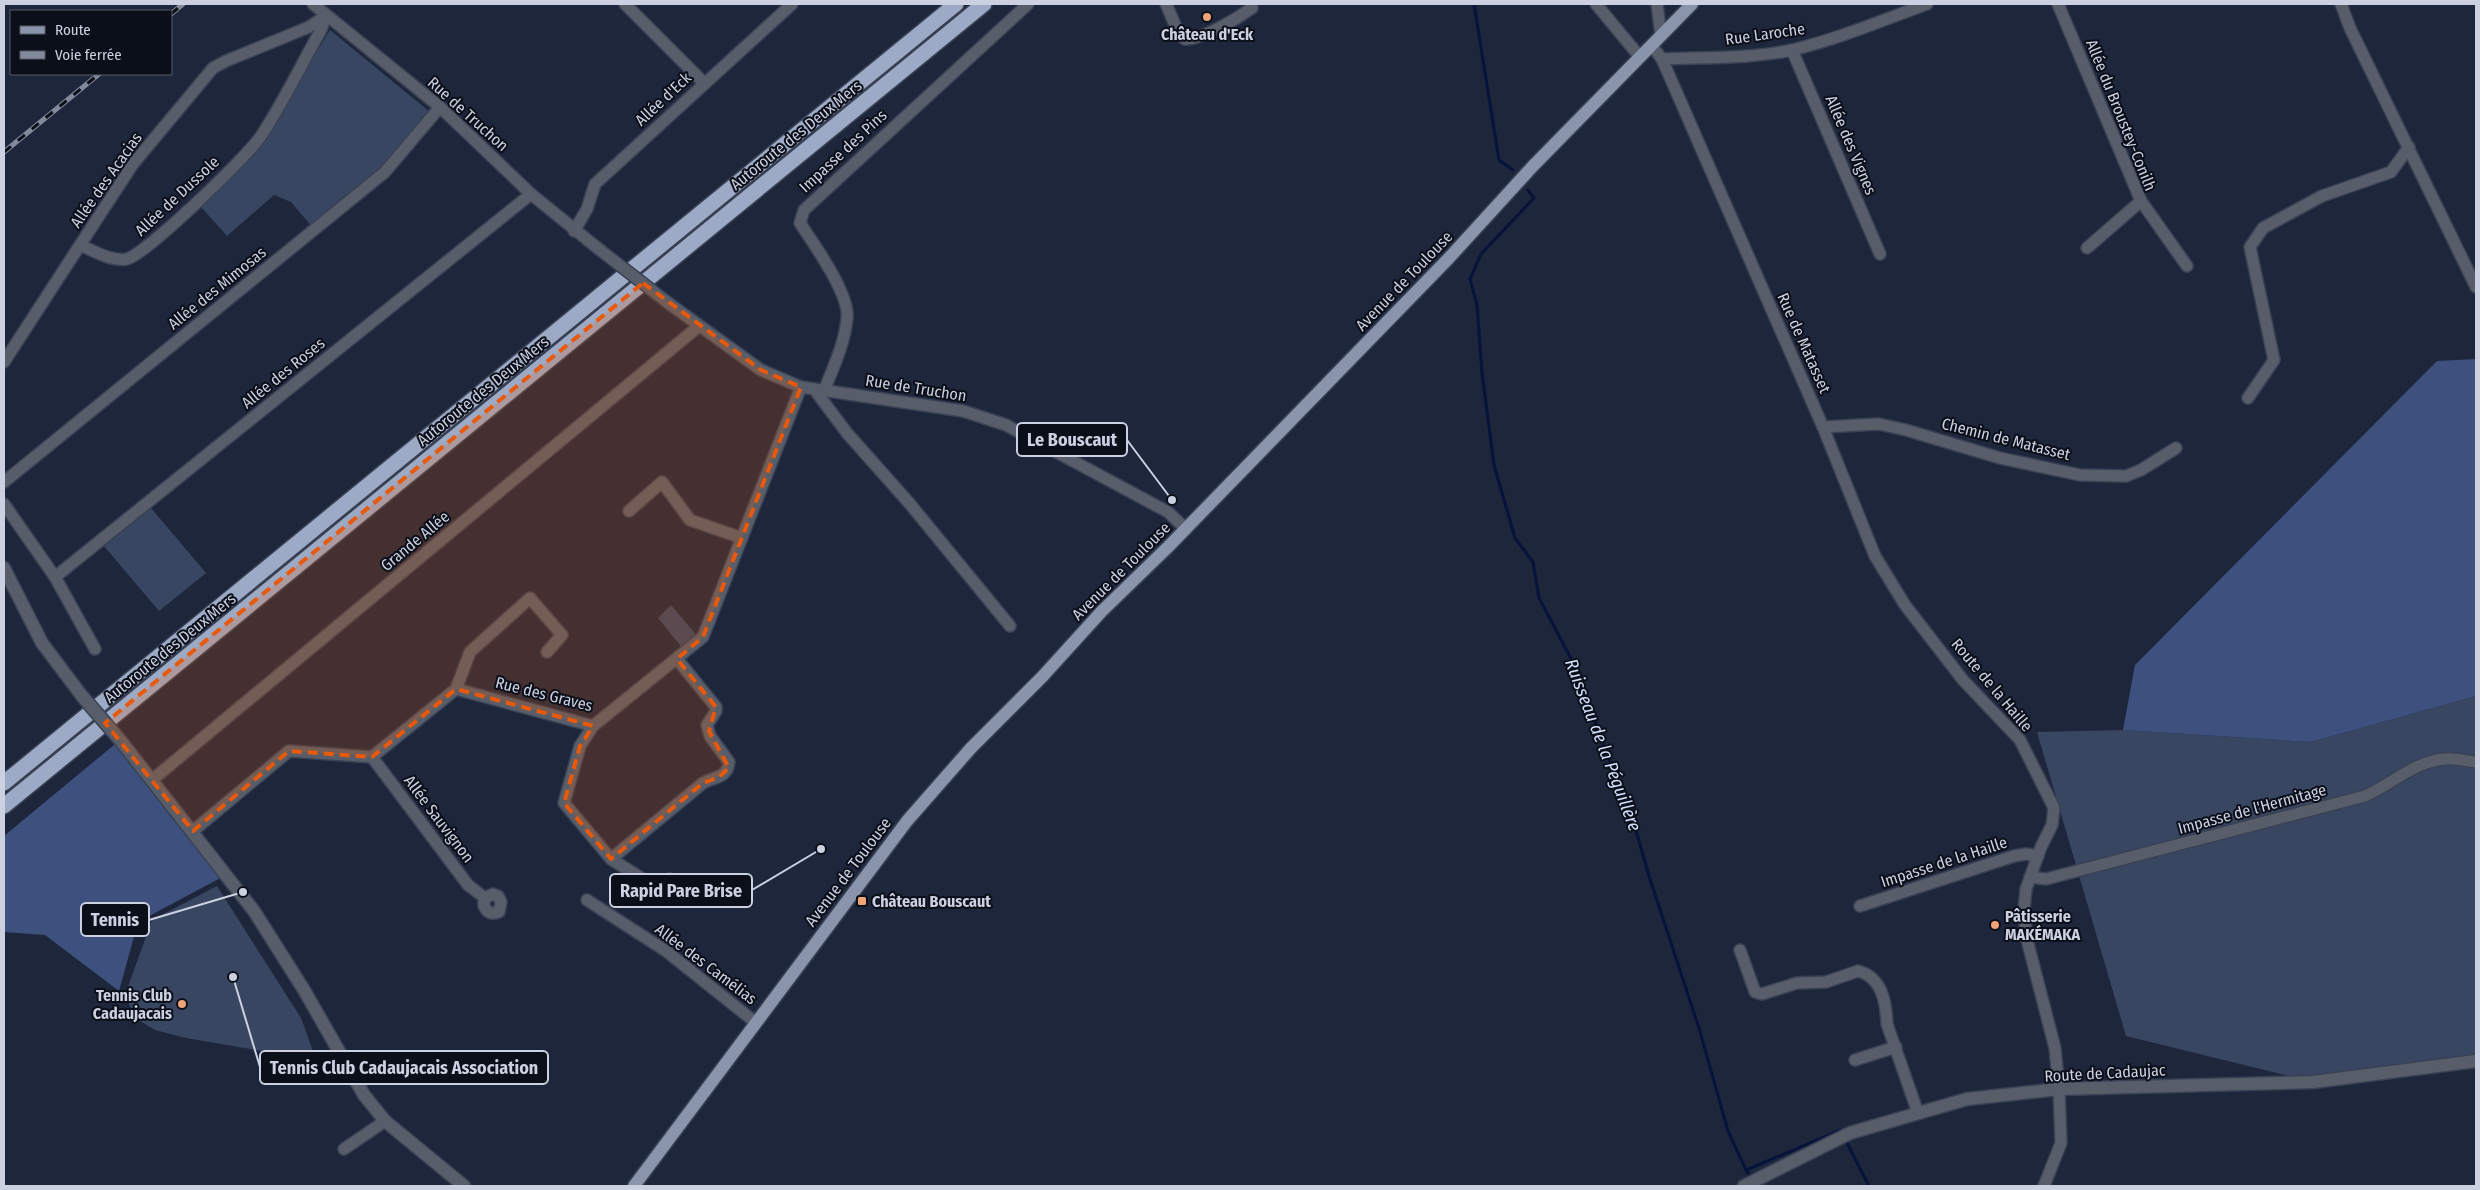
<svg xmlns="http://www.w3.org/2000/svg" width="2480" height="1190" font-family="'Fira Sans Condensed',sans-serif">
	<rect width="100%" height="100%" fill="#1d263b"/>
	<g fill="#394661">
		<path d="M330 30 430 112 381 172 313 228 291 202 274 195 227 236 201 207 267 140 284 105Z"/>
		<path d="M151 508 206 573 159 611 104 546Z"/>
		<path d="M671 605 698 637 683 649 658 618Z"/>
		<path d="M2476 696V1061L2313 1082 2126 1036 2037 732 2123 730 2311 742Z"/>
		<path d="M217 886 301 1018 313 1051 291 1056 186 1038 155 1030 135 1018 125 995 152 920Z"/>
	</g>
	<g fill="#3e517e">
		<path d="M2476 359V696L2311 742 2123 730 2135 665 2437 361Z"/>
		<path d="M120 740 226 875 138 922 119 991 45 935 4 932V836Z"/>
	</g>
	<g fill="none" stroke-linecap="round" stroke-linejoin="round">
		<g stroke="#07133a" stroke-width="3">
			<path d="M1474 4 1499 160 1513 170"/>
			<path d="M1528 190 1534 198 1481 254 1470 279 1477 305 1482 373 1494 465 1515 538 1533 562 1539 598 1577 670 1606 752 1631 813 1649 876 1699 1028 1728 1131 1746 1170 1750 1176"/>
			<path d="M1846 1141 1869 1186"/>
			<path d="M1746 1170 1841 1130"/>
		</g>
		<g stroke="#394155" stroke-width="14">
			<g id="minor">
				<path d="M313 4 440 107 531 194 600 250"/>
				<path d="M625 4 704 83"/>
				<path d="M1166 4 1179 34 1185 39C1202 40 1238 18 1252 8"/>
				<path d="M1596 4 1640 57"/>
				<path d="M1657 4 1661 36"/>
				<path d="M2058 4 2141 201 2087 248"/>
				<path d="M2341 4 2350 28 2476 287"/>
				<path d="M1652 46 1662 59 1823 427 1875 556 1905 605 1963 680 2020 740 2054 808 2052 825 2041 847 2026 889 2024 910 2026 936 2055 1048 2059 1089 2061 1143 2044 1186"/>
				<path d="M1792 50 1880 254"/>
				<path d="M1662 59C1705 57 1750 59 1792 50 1838 39 1883 20 1927 4"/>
				<path d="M2141 201 2187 266"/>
				<path d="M574 231 587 209 595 184 792 4"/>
				<path d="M80 245 133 164 213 68 226 61 309 27 326 16"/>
				<path d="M667 302 761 370 801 387 963 411 1006 425 1168 512 1186 529"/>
				<path d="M4 362 80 245C94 251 112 262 127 259 146 254 248 156 261 136 283 103 301 65 321 30L326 16"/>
				<path d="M814 389 847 433 910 504 1010 626"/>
				<path d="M824 391C833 368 845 343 847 318 850 294 813 243 800 223L804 210 1028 4"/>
				<path d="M2248 398 2274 360 2250 247 2263 228 2322 196 2391 172 2409 147"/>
				<path d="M1823 427 1879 424 1906 430 2000 458 2080 475 2126 476 2141 470 2176 448"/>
				<path d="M4 482 385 172 440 107"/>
				<path d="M4 504 55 577 95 649"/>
				<path d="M629 511 662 482 690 520 742 538"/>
				<path d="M55 577 531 194"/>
				<path d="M456 689 470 652 530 598 562 635 547 652"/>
				<path d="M593 726 580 746 564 803 611 859 652 885 670 879"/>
				<path d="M372 757 468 885 485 898C481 908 489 916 499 912L501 902 498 896 493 894 485 898"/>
				<path d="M152 780 699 326"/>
				<path d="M193 831 289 751 372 757 456 689 593 726 703 637 801 387"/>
				<path d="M611 859 703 783C714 777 728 778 729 762L710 736 707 725 716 711V707L677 659"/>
				<path d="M2030 877 2046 879 2365 796C2392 784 2415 761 2445 759 2455 758 2466 761 2476 762"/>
				<path d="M587 900 666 951 755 1022"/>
				<path d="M1860 906 2014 856 2026 854 2038 856"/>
				<path d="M1740 950 1755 992 1762 994 1797 983 1826 982 1858 971C1882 977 1886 1002 1887 1024L1918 1113"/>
				<path d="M1855 1060 1896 1047"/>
				<path d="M344 1149 385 1121"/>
			</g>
		</g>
		<g stroke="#394155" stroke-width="15">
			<g id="tertiary">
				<path d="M4 568 42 643 82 696"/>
				<path d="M120 740 254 911 304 990 364 1095 385 1121 464 1186"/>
				<path d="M1744 1186 1850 1133 1967 1099 2059 1089 2313 1082 2476 1061"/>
			</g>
		</g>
		<g stroke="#394155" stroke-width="15">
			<path id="primary" d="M634 1186 907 821 971 748 1042 677 1102 611 1168 547 1449 258 1533 166 1692 4"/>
		</g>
		<g stroke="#394155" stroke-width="18">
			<g id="motorway">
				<path d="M4 783 956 4"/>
				<path d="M4 806 984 4"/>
			</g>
		</g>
		<use href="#minor" stroke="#585e69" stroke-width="11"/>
		<use href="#tertiary" stroke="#585e69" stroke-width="12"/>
		<use href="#primary" stroke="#8a94ab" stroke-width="12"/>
		<use href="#motorway" stroke="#9daac5" stroke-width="15"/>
		<g stroke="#81899a" stroke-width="5">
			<g id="rail">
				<path d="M171 14 183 4"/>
				<path d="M4 152 99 74"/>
			</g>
		</g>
		<use href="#rail" stroke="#0b0f19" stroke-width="3" stroke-dasharray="9" stroke-linecap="butt"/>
		<g stroke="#394155" stroke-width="14" stroke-linecap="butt">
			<path id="minor-bridge" d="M600 250 667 302"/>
		</g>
		<g stroke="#394155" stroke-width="15" stroke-linecap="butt">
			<path id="tertiary-bridge" d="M82 696 120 740"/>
		</g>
		<use href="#minor-bridge" stroke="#585e69" stroke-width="11"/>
		<use href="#tertiary-bridge" stroke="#585e69" stroke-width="12"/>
	</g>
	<path fill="#e8590c" fill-opacity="0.2" stroke="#e8590c" stroke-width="4" stroke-dasharray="10 6" stroke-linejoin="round" d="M643 283 761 370 801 387 703 637 677 659 716 707 709 731 729 768 719 777 703 783 611 859 564 803 580 746 593 726 456 689 372 757 289 751 193 831 105 723Z"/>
	<g fill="#efa377" stroke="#0b0f19" stroke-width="2">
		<circle cx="1207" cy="17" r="5"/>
		<rect x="857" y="896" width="10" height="10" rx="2.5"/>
		<circle cx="1995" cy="925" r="5"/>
		<circle cx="182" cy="1004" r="5"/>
	</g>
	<g text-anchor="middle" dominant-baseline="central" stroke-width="4" stroke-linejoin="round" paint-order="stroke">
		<g font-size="16" font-weight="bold" fill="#cbd1e0" stroke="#0b0f19" text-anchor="start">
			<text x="1207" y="34" text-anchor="middle">Château d'Eck</text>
			<text x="872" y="901">Château Bouscaut</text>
			<text x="2005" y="916">Pâtisserie<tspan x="2005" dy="18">MAKÉMAKA</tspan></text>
			<text x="172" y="995" text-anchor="end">Tennis Club<tspan x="172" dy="18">Cadaujacais</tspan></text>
		</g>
		<g font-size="16" fill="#cbd1e0" stroke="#0b0f19">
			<text transform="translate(1765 34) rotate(-8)">Rue Laroche</text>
			<text transform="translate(663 99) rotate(-43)">Allée d'Eck</text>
			<text transform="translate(468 114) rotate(42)">Rue de Truchon</text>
			<text transform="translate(2121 115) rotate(68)">Allée du Broustey-Conilh</text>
			<text transform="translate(796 135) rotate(-39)">Autoroute des Deux Mers</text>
			<text transform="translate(1851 145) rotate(67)">Allée des Vignes</text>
			<text transform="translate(843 151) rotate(-43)">Impasse des Pins</text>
			<text transform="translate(106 180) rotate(-55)">Allée des Acacias</text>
			<text transform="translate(177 196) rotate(-43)">Allée de Dussole</text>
			<text transform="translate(1404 281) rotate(-46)">Avenue de Toulouse</text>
			<text transform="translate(217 288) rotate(-39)">Allée des Mimosas</text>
			<text transform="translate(1804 343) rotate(66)">Rue de Matasset</text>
			<text transform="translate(283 373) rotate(-39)">Allée des Roses</text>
			<text transform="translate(916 388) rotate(9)">Rue de Truchon</text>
			<text transform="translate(483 391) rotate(-39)">Autoroute des Deux Mers</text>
			<text transform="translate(2006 439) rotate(14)">Chemin de Matasset</text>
			<text transform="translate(415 541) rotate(-40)">Grande Allée</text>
			<text transform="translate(1121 571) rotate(-45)">Avenue de Toulouse</text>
			<text transform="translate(170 648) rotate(-39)">Autoroute des Deux Mers</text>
			<text transform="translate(1992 685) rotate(50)">Route de la Haille</text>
			<text transform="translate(544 694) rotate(14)">Rue des Graves</text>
			<text transform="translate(2252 809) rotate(-15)">Impasse de l'Hermitage</text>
			<text transform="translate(439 819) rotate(53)">Allée Sauvignon</text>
			<text transform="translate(1944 862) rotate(-18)">Impasse de la Haille</text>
			<text transform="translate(848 872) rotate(-53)">Avenue de Toulouse</text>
			<text transform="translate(706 964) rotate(37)">Allée des Camélias</text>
			<text transform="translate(2105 1073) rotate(-3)">Route de Cadaujac</text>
		</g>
		<g font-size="18" font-style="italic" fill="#d2e0fd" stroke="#0b0f19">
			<text transform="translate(1603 745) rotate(69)">Ruisseau de la Péguillère</text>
		</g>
	</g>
	<path fill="none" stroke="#cbd1e0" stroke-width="2" d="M1172 500L1127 440M821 849L752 890M243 892L149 920M233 977L260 1067"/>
	<g fill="#cbd1e0" stroke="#0b0f19" stroke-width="2">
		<circle cx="1172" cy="500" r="5"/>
		<circle cx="821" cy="849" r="5"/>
		<circle cx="243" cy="892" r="5"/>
		<circle cx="233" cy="977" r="5"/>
	</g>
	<g fill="#0b0f19" stroke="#cbd1e0" stroke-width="2">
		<rect x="1017" y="423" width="110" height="33" rx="5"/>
		<rect x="610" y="874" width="142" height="33" rx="5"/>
		<rect x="81" y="903" width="68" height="33" rx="5"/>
		<rect x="260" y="1051" width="288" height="33" rx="5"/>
	</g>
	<g font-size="18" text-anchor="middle" font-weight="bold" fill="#cbd1e0">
		<text x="1072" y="446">Le Bouscaut</text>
		<text x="681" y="897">Rapid Pare Brise</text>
		<text x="115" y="926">Tennis</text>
		<text x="404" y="1074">Tennis Club Cadaujacais Association</text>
	</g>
	<rect width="2480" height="1190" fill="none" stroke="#cbd1e0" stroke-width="10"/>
	<rect x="10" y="10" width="162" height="65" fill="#0b0f19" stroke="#585d69"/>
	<rect x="20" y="26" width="25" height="8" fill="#8a94ab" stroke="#585d69"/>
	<text x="55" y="35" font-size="15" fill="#cbd1e0">Route</text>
	<rect x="20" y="51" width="25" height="8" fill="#81899a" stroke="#585d69"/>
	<text x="55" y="60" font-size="15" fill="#cbd1e0">Voie ferrée</text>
</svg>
